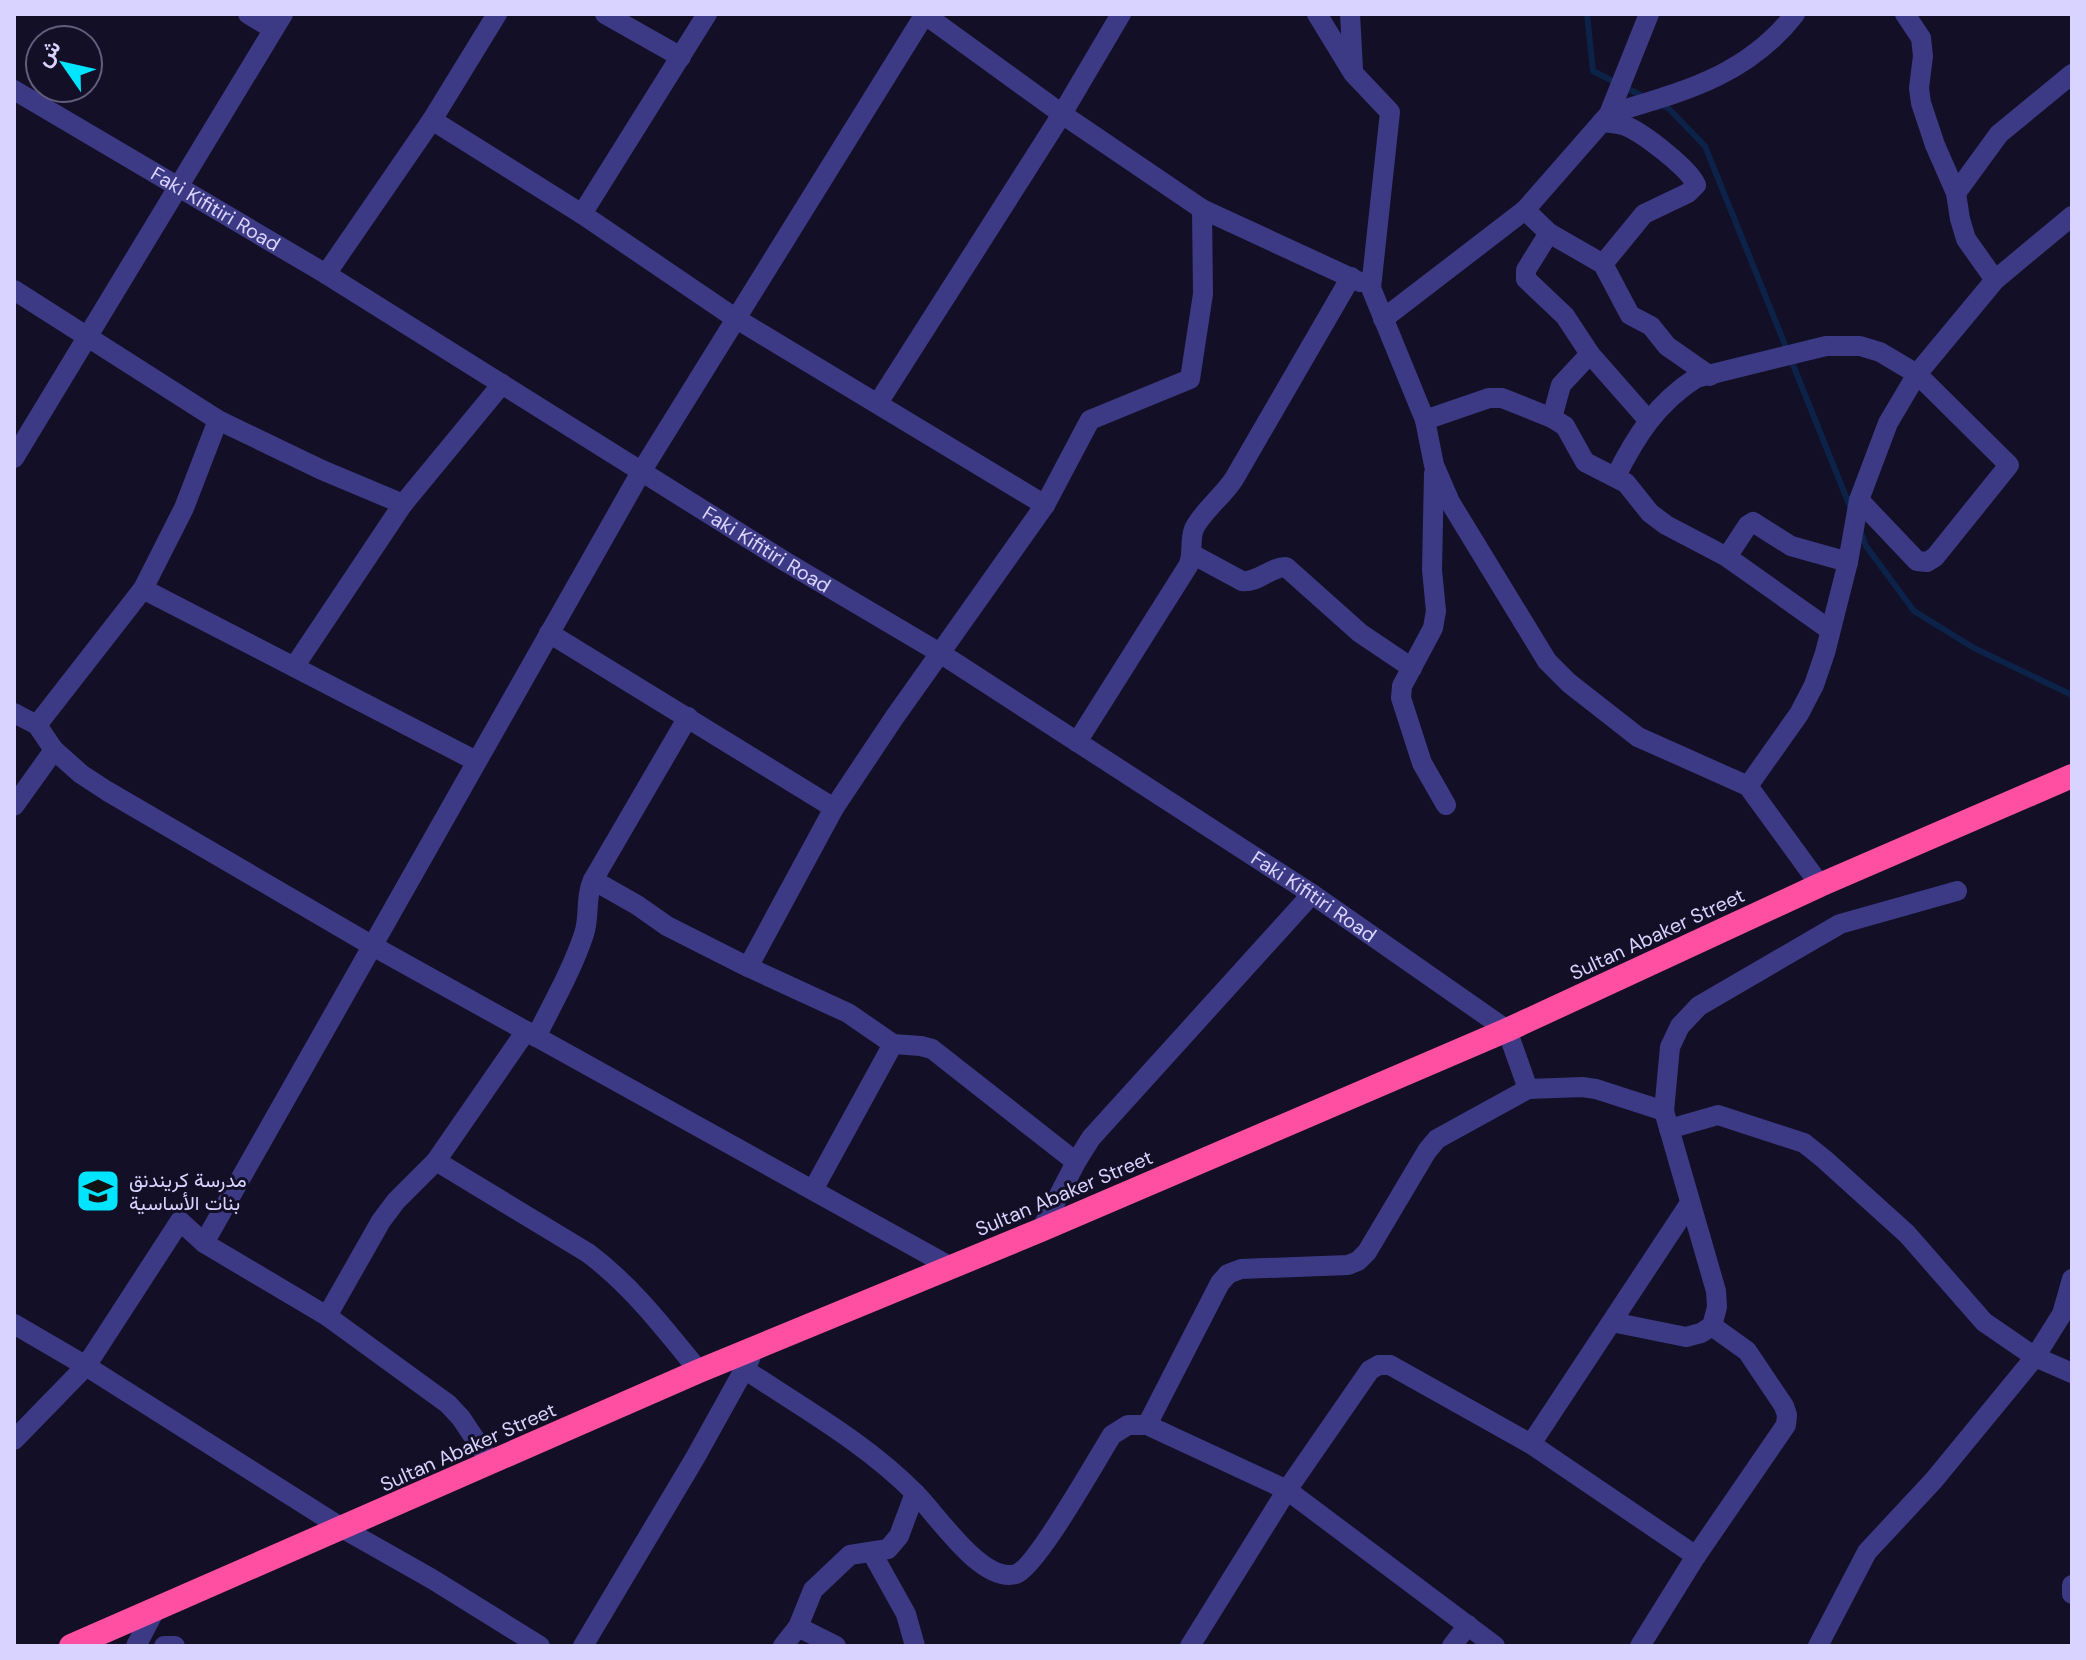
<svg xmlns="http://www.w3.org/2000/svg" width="2086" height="1660" font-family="'DM Sans',Vazirmatn,sans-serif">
	<rect width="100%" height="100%" fill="#130f26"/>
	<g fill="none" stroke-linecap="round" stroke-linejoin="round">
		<g stroke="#0c2248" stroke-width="6">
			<path d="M1587 14 1593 71 1646 98"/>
			<path d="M1660 104 1669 109 1705 146 1851 509"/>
			<path d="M1860 530 1866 546 1914 611 1974 648 2072 695"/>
		</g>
		<g stroke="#3d3a85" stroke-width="20">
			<path d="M248 14 273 29"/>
			<path d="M605 14 681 57"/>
			<path d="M924 14 1062 114 1202 209 1360 282"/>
			<path d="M1317 14 1353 73 1390 112 1371 288 1425 420 1434 465 1450 502 1547 661 1569 683 1638 737 1748 786 1820 885"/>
			<path d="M1350 14 1353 69"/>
			<path d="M1905 14 1921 38 1923 56 1919 88 1921 103 1935 145 1956 193 1960 219 1966 239 1995 280"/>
			<path id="s1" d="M14 90 326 274 786 562 940 653 1312 894 1507 1030 1528 1089"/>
			<path d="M1609 114C1681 92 1746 77 1795 14"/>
			<path d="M432 120 582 214 735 318 1045 505"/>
			<path d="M1602 122C1611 123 1620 123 1628 127 1644 134 1690 169 1696 185L1688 193 1644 214 1603 264"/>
			<path d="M1956 193 1999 134 2072 74"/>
			<path d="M1525 210 1549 233 1603 264 1630 315 1651 326 1667 346 1710 376"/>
			<path d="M582 214 707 14"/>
			<path d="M1549 233 1526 270V279L1565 316 1590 354 1648 420"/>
			<path d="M326 274 432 120 497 14"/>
			<path d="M14 290 218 420 322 470 403 504 502 384"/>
			<path d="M1383 319 1525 210 1609 114 1649 14"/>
			<path d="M878 403 1062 114 1121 14"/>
			<path d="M1552 418 1561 385 1590 354"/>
			<path d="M1425 420 1489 398H1502L1552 418 1565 426 1585 462 1626 483 1650 513 1666 525 1727 557 1830 630"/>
			<path d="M14 458 283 14"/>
			<path d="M1434 473 1432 570 1436 611 1433 628 1402 686 1401 698 1422 763 1446 805"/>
			<path d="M1616 476C1636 436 1657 403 1696 378L1826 346H1860L1880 352 1917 374 2009 465 1935 557 1927 562 1917 561 1859 500"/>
			<path d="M1192 554 1242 581C1258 583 1270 567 1286 567L1360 633 1412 668"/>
			<path d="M1727 557 1748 525 1753 522 1791 546 1848 562"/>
			<path d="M143 589 476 761"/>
			<path d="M549 633 834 808 894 718 1045 505 1090 420 1190 379 1203 294 1202 209"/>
			<path d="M294 667 403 504"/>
			<path d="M14 713 37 725 54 750 81 774 107 791 371 945 951 1267"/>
			<path d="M37 725 143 589 184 508 218 420"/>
			<path d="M1077 742 1188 566C1194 554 1189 542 1194 529 1201 513 1223 496 1234 479L1351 277"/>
			<path d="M1748 786 1799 714 1814 685 1825 653 1848 562 1859 500 1888 423 1917 374 1995 280 2072 216"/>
			<path d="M14 806 54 750"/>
			<path d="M593 880 637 905 667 926 748 967 834 808"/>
			<path d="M748 967 848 1013 893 1044 921 1046 932 1049 1076 1162"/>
			<path d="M536 1037C553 1003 572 970 584 934 590 916 585 897 593 880L688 717"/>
			<path d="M1669 1129 1718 1115 1804 1143 1824 1159 1907 1234 1984 1322 2035 1357 2072 1373"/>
			<path d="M436 1161 588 1253C632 1286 664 1328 699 1371"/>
			<path d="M813 1190 893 1044"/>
			<path d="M1041 1230 1076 1162 1091 1138 1312 894"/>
			<path d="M204 1243 641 472 925 14"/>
			<path d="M327 1316 381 1221 396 1201 436 1161 526 1031"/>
			<path d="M1612 1322 1686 1337 1701 1333 1712 1326 1717 1307 1716 1291 1664 1111 1670 1047 1680 1026 1699 1006 1840 924 1957 891"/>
			<path d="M14 1324 86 1366 342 1528 432 1579 540 1646"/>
			<path d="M744 1369C803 1408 867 1444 916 1494 938 1516 982 1584 1016 1574 1036 1568 1097 1459 1112 1435L1128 1425H1147L1287 1490 1495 1646"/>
			<path d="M1147 1425 1220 1283 1228 1274 1241 1269 1348 1265 1358 1261 1367 1252 1427 1151 1437 1139 1528 1089 1582 1087 1596 1089 1664 1111"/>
			<path d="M14 1440 86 1366 180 1221 204 1243 327 1316 448 1404 461 1418 491 1463"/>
			<path d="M1531 1444 1690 1203"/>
			<path d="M872 1553 906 1614 915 1646"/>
			<path d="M1696 1556 1786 1425 1787 1415 1784 1406 1747 1351 1712 1326"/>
			<path d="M2072 1585V1594"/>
			<path d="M798 1627 836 1646"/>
			<path d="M136 1646 156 1608"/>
			<path d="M164 1646H175"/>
			<path d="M583 1646 695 1458 750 1359"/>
			<path d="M783 1646 798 1627 813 1590 850 1555 888 1549 899 1536 915 1493"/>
			<path d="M1190 1646 1287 1490 1370 1370 1379 1365H1390L1531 1444 1696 1556 1640 1646"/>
			<path d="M1452 1646 1468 1625"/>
			<path d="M1818 1646 1867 1552 1934 1480 2035 1357 2062 1314 2072 1279"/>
		</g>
		<path stroke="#ff4fa3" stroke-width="24" d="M71 1646 699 1371 1041 1230 1507 1030 1820 885 2072 776"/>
	</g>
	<defs>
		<g id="school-square" transform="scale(2.3)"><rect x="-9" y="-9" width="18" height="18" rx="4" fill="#00e5ff" stroke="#130f26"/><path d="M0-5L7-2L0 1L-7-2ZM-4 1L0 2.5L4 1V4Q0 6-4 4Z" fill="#111"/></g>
	</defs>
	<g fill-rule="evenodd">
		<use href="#school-square" x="98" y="1191"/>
	</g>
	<g text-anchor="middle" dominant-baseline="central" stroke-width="6" stroke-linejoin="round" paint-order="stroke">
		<g font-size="20" fill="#d9d4ff" stroke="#130f26">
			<text stroke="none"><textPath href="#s1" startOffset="234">Faki Kifitiri Road</textPath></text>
			<text stroke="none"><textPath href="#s1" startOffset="882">Faki Kifitiri Road</textPath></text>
			<text stroke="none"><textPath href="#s1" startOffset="1530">Faki Kifitiri Road</textPath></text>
			<text transform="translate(1657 934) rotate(-25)">Sultan Abaker Street</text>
			<text transform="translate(1064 1193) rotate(-23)">Sultan Abaker Street</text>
			<text transform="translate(468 1447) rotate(-24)">Sultan Abaker Street</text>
		</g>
		<g font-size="20" fill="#d9d4ff" stroke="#130f26" text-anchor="start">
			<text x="129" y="1180">مدرسة كريندنق<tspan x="129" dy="23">بنات الأساسية</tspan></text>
		</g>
	</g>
	<rect width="2086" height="1660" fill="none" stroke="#d9d4ff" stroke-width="32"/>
	<g transform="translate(64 64) rotate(304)"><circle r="38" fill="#130f26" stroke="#625e7d" stroke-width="2"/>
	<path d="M0-6L14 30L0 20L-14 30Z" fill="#00e5ff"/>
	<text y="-12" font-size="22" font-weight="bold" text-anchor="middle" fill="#d9d4ff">ش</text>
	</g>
</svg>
